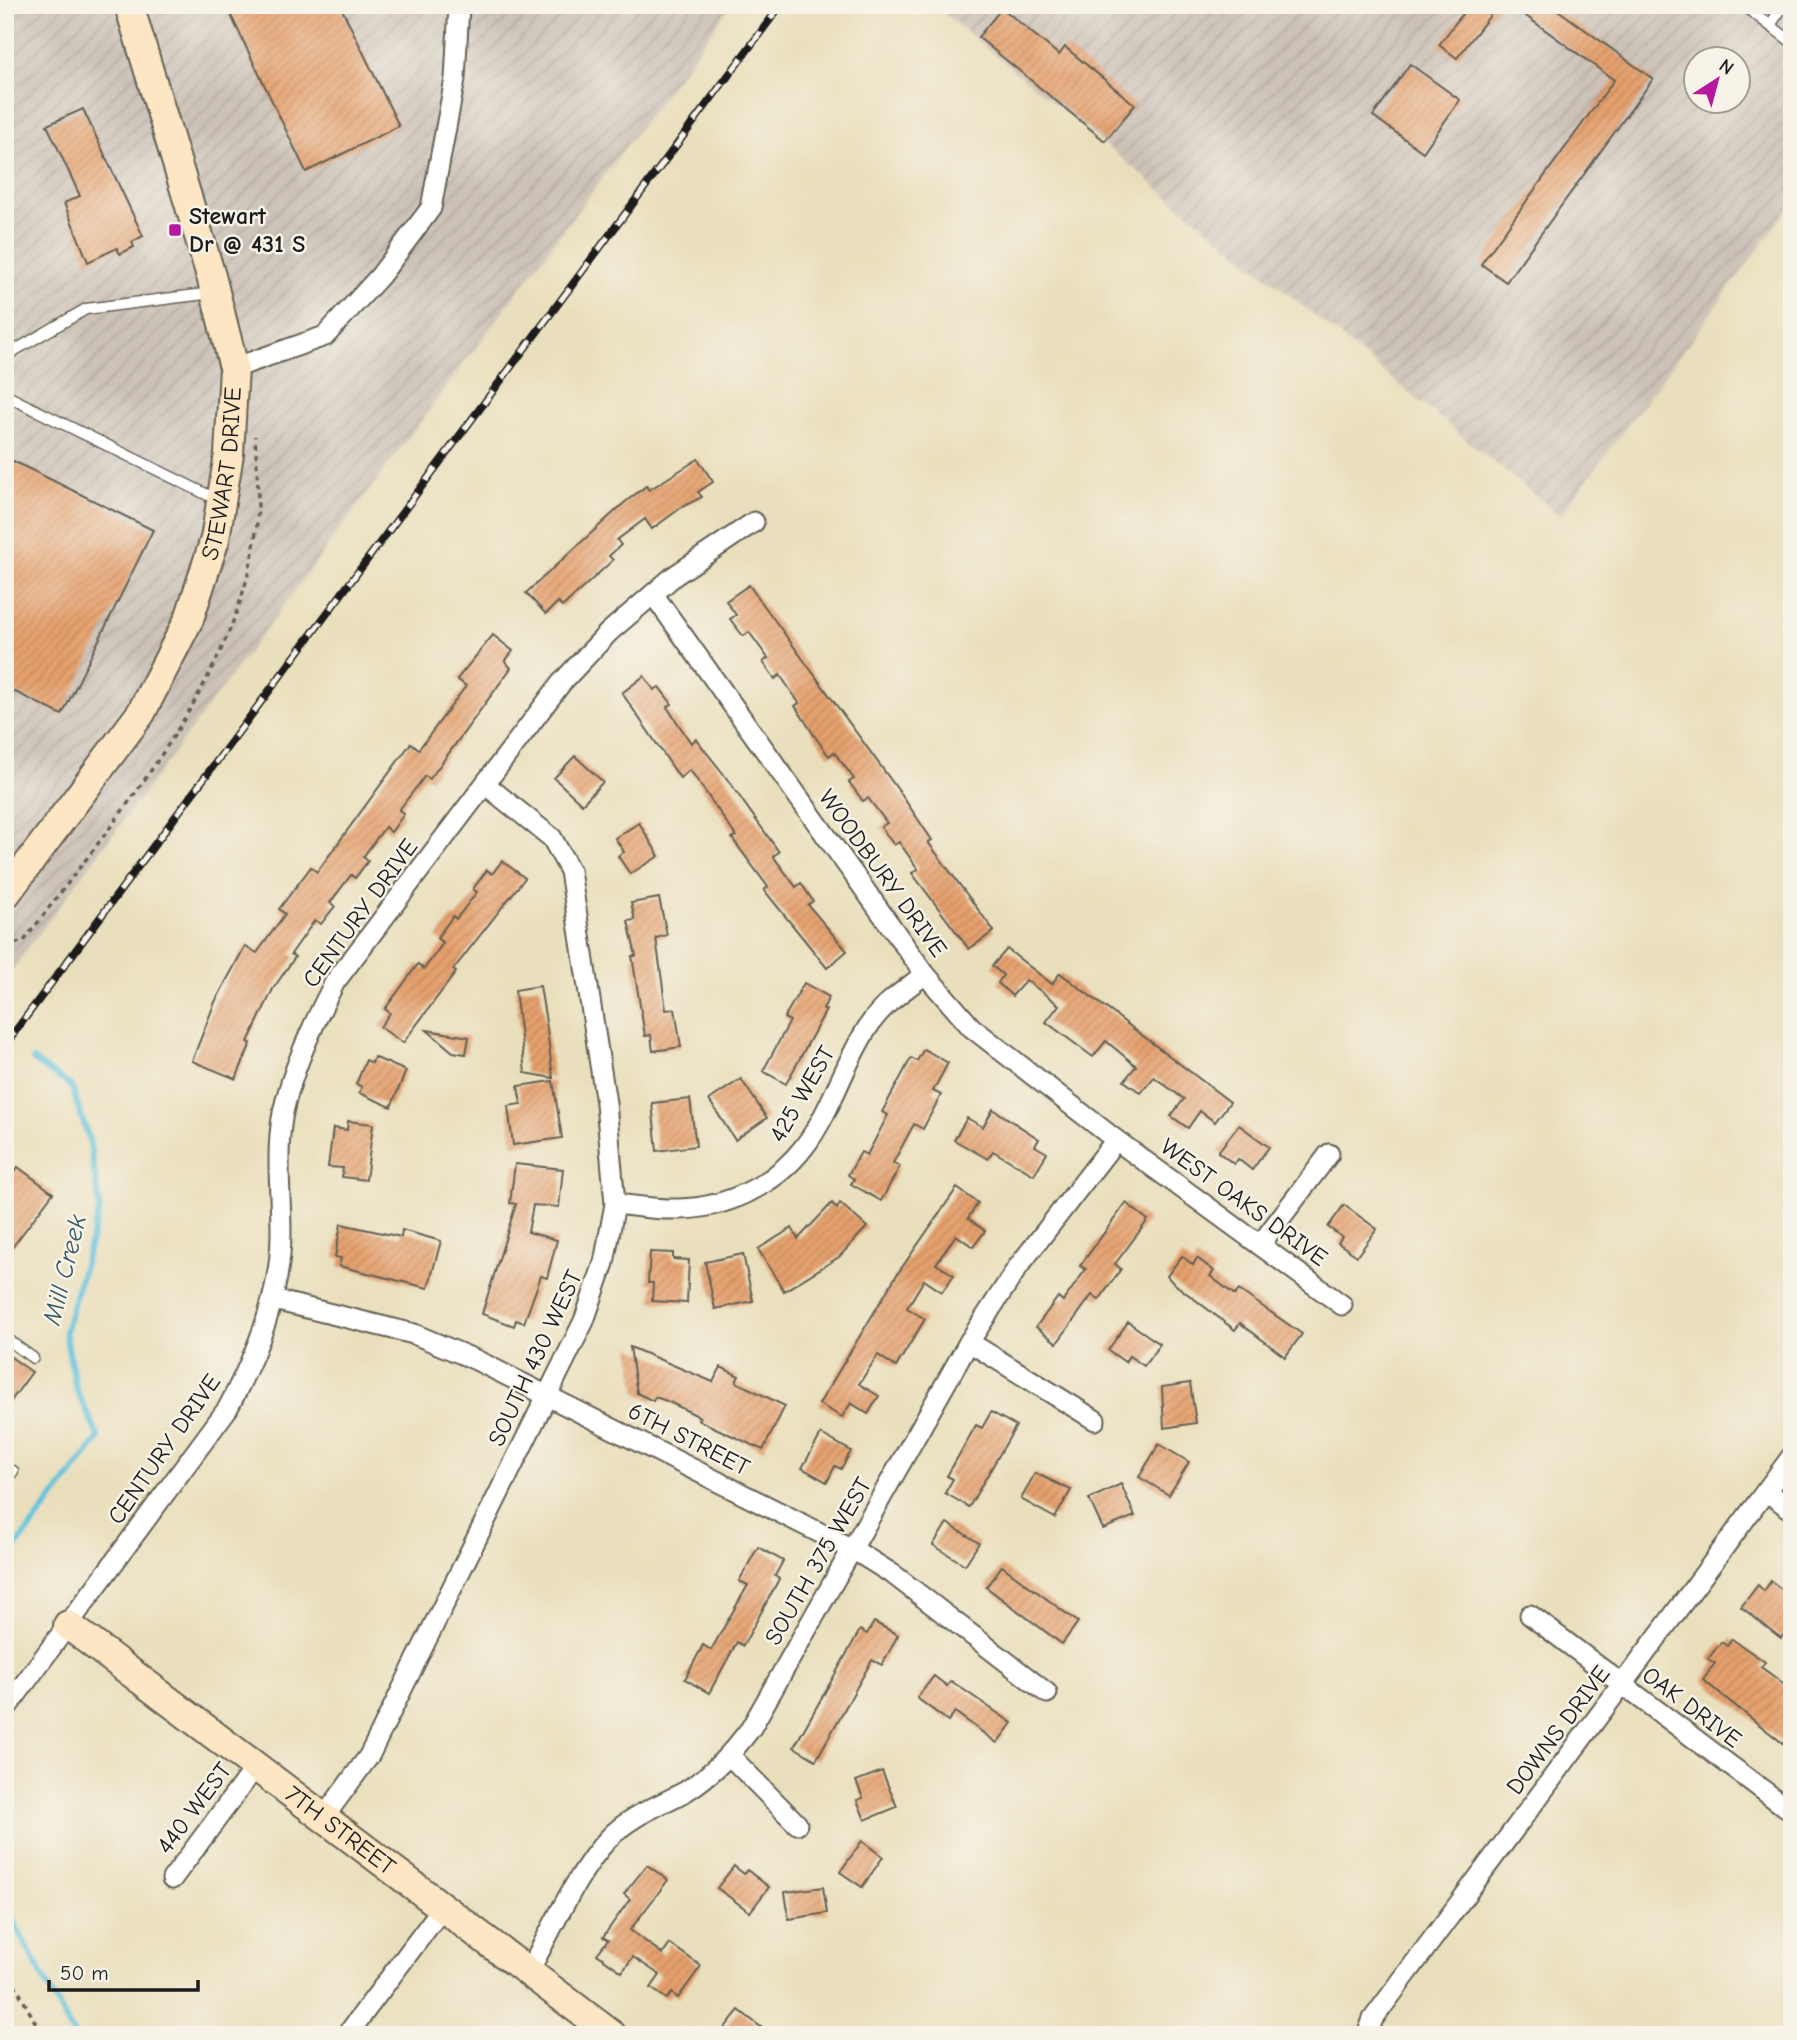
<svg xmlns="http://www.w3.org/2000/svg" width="1797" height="2040" font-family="'Comic Neue',sans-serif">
	<defs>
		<pattern id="industrial-furrows" width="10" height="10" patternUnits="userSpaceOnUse" patternTransform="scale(1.75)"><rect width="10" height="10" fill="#ccc2b8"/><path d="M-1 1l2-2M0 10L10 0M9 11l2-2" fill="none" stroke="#afa69e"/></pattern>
		<pattern id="building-hatch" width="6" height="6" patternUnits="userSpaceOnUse" patternTransform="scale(1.75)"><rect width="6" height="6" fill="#e5a06d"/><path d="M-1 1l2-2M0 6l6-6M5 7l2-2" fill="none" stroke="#c4895e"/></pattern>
	</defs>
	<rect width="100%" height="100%" fill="#f7f3e8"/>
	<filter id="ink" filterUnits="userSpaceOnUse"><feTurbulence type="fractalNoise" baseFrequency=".0143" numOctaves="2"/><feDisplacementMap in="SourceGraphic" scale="14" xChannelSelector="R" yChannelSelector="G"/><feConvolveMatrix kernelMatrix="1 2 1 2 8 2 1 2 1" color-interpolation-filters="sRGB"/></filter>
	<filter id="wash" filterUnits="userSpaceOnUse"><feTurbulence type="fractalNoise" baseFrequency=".00686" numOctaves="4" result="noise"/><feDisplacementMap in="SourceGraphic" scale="28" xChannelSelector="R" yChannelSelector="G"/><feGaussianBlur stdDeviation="1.57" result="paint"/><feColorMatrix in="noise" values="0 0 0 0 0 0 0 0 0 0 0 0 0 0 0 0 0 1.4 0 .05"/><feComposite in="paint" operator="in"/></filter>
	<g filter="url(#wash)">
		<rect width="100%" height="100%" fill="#eadfbc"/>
		<g fill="url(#industrial-furrows)" fill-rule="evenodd">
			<path d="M5 5H731L5 979Z"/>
			<path d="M934 5H1792V204L1560 516ZM1696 60H1738V102H1696Z"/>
		</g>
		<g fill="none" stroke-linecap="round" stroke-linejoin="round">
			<g stroke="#5ec1dc" stroke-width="6">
				<path d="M5 1026 8 1032"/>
				<path d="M5 1561 99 1438 76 1389 65 1332 100 1208 89 1139 71 1086 33 1060"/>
				<path d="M5 1906 74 2035"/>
			</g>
		</g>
		<g id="blocks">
			<g fill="url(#building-hatch)">
				<path d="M226 5H340L399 126 306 172Z"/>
				<path d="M1469 5H1498L1457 58 1439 45Z"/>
				<path d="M1511 5H1551L1653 79 1506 282 1481 264 1614 80Z"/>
				<path d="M1002 8 1059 55 1065 47 1135 105 1105 141 978 37Z"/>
				<path d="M1410 64 1460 100 1423 152 1373 116Z"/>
				<path d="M83 109 143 236 132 242 134 247 120 254 117 248 88 262 64 203 80 196 47 125Z"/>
				<path d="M5 457 153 530 62 715 5 687Z"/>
				<path d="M698 459 713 482 698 492 702 497 682 507 652 529 645 519 617 540 621 545 609 556 613 560 562 607 558 602 546 614 526 593 624 503 646 486 649 490Z"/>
				<path d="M749 585 901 794 932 840 928 842 994 931 969 949 912 873 918 869 899 842 894 845 881 827 887 823 868 798 863 801 849 782 854 779 834 752 829 756 816 738 795 706 799 703 780 675 775 679 763 662 768 658 749 632 743 636 730 619 736 615 726 601Z"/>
				<path d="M493 635 513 651 505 661 511 668 430 779 425 776 399 810 404 814 391 832 385 827 363 857 368 861 355 878 351 875 330 903 335 906 321 924 315 920 291 954 295 957 273 989 248 1042 251 1043 236 1079 192 1061 215 1002 245 946 257 953 285 914 279 909 311 867 317 872 411 743 419 749 466 686 457 679Z"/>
				<path d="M644 676 654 690 659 687 672 704 667 707 691 743 696 739 722 772 779 852 773 856 796 887 801 883 813 901 808 905 847 951 827 968 764 890 768 887 732 838 736 836 690 770 680 778 622 693Z"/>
				<path d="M575 756 603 782 582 804 554 778Z"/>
				<path d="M639 823 659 856 630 874 618 856 624 852 615 838Z"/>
				<path d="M502 861 525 878 453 970 456 972 403 1043 380 1027 390 1013 385 1009 418 964 424 969 443 943 437 938 453 916 456 919 477 892 473 889 487 870 492 874Z"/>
				<path d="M659 898 667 935 656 938 666 1010 675 1009 681 1047 653 1051 651 1035 645 1036 632 956H636L628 921 635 920 631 903Z"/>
				<path d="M1007 949 1052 984 1060 973 1230 1102 1215 1122 1200 1111 1188 1128 1171 1116 1184 1099 1154 1077 1141 1093 1124 1081 1136 1066 1106 1041 1093 1057 1046 1022 1059 1005 1026 980 1012 996 998 983 1003 975 992 966Z"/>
				<path d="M804 983 829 997 823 1009 826 1010 786 1084 763 1071 790 1021 784 1018Z"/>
				<path d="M540 986 546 1022 553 1078 525 1073 522 1046 515 990Z"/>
				<path d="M427 1030 469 1037 466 1054 453 1052Z"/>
				<path d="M924 1049 948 1063 933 1091 941 1095 923 1129 914 1124 893 1163 900 1166 881 1201 851 1184 854 1179 848 1175 861 1152 867 1155 888 1115 882 1112 911 1058 917 1061Z"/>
				<path d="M374 1057 406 1071 391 1107 359 1093 362 1087 356 1084 366 1060 372 1063Z"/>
				<path d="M741 1079 767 1118 735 1140 709 1100Z"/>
				<path d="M553 1081 562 1138 513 1145 508 1106 521 1104 518 1086Z"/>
				<path d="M690 1099 696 1146 657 1151 652 1103Z"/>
				<path d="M993 1109 1039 1139 1035 1146 1047 1153 1034 1175 993 1151 988 1159 954 1140 967 1118 983 1127Z"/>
				<path d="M348 1121 373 1124 366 1180 342 1177 343 1168 328 1167 333 1128 347 1130Z"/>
				<path d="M1239 1125 1269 1147 1252 1170 1238 1159 1234 1164 1218 1152Z"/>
				<path d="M515 1164 563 1169 559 1207 533 1205 528 1232 557 1240 547 1278 541 1276 524 1323 516 1320 514 1326 482 1314 516 1204 510 1203Z"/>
				<path d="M18 1167 53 1193 5 1257V1184Z"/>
				<path d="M957 1188 978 1203 968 1218 985 1231 973 1247 956 1235 936 1264 954 1275 942 1292 924 1280 907 1308 925 1319 896 1367 878 1355 859 1384 879 1396 868 1414 851 1403 842 1417 819 1404 896 1276Z"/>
				<path d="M832 1203 837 1209 840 1203 867 1227 839 1257 784 1291 758 1249 792 1228 798 1239Z"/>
				<path d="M1126 1203 1148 1220 1115 1264 1121 1269 1099 1300 1092 1295 1057 1343 1036 1327 1058 1297 1063 1301 1086 1269 1080 1266Z"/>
				<path d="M1344 1205 1377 1229 1357 1256 1338 1243 1342 1237 1328 1227Z"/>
				<path d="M341 1224 401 1237 402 1230 441 1241 428 1288 339 1266 341 1258 335 1257Z"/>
				<path d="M650 1252 673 1253V1259L689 1260 687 1303 652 1301 653 1283H648Z"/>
				<path d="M743 1254 753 1301 715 1309 705 1262Z"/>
				<path d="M1182 1256 1193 1265 1197 1258 1214 1271 1210 1276 1235 1295 1239 1290 1302 1334 1285 1357 1240 1323 1235 1330 1172 1282 1167 1276Z"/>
				<path d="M1128 1322 1160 1344 1144 1366 1129 1356 1125 1362 1108 1350Z"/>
				<path d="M630 1347 713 1382 721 1367 739 1376 736 1382 785 1406 763 1450 698 1420 700 1417 667 1401 655 1397 653 1401 637 1393Z"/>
				<path d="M5 1353 32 1372 5 1409Z"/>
				<path d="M1190 1383 1196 1423 1164 1428 1162 1387Z"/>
				<path d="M991 1412 1016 1426 969 1507 945 1493 953 1479 947 1476 976 1425 982 1428Z"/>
				<path d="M821 1434 851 1451 841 1469 835 1466 827 1482 802 1468Z"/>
				<path d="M1159 1444 1189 1462 1169 1495 1139 1477Z"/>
				<path d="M1035 1473 1071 1490 1055 1518 1021 1499Z"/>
				<path d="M1121 1484 1135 1516 1103 1529 1089 1499Z"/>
				<path d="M947 1523 979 1543 965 1565 933 1545Z"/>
				<path d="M758 1547 783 1561 775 1576 779 1579 743 1646 737 1642 709 1693 685 1679 703 1645 711 1650 748 1585 739 1581Z"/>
				<path d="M1002 1566 1078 1622 1062 1644 986 1587Z"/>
				<path d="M1771 1581 1792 1597V1624L1781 1638 1741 1607 1758 1585 1764 1591Z"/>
				<path d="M874 1622 898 1635 882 1665 872 1660 816 1760 794 1747 860 1630 867 1634Z"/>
				<path d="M1732 1639 1765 1662 1761 1667 1792 1690V1735L1785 1745 1703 1680 1715 1663 1708 1659 1721 1642 1727 1646Z"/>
				<path d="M934 1676 947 1686 951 1681 1012 1723 997 1743 955 1712 948 1721 917 1698Z"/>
				<path d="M882 1771 897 1807 865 1820 857 1800 863 1798 856 1781Z"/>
				<path d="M862 1841 883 1857 862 1887 840 1872Z"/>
				<path d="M647 1865 668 1880 630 1930 663 1954 670 1944 701 1966 678 1998 672 1993 667 1999 651 1988 660 1975 633 1957 622 1972 597 1954 608 1940 603 1937 630 1899 624 1894Z"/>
				<path d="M734 1866 744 1874 747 1870 769 1887 750 1912 717 1888Z"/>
				<path d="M823 1887 827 1913 789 1919 785 1892Z"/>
				<path d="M739 2010 771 2035H719Z"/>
			</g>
		</g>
	</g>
	<g filter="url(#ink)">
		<use href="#blocks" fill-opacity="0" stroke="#646054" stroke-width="2"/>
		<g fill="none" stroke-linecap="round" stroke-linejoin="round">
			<g stroke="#646054" stroke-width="13">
				<g id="lane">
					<path d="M1743 5 1792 42"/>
					<path d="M1770 25 1784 5"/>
					<path d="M5 356 86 309 212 293"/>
					<path d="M5 395 218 500"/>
					<path d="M5 1338 33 1358"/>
					<path d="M5 1482 13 1471"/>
				</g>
			</g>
			<g stroke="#646054" stroke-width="23">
				<g id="street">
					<path d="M234 368 325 336 380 276 431 208 455 79 459 5"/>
					<path d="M653 594 925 974 971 1027 1116 1140 1342 1305"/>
					<path d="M615 1204C636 1206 658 1210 679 1209 727 1208 775 1185 804 1147 832 1111 844 1062 870 1024 884 1003 905 990 925 974"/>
					<path d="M1260 1245 1329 1154"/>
					<path d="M274 1300 414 1334 476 1360 854 1550 894 1575 1047 1693"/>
					<path d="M969 1342 1095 1420"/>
					<path d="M1766 1491 1792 1510"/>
					<path d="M1530 1615 1792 1812"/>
					<path d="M5 1710 228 1408C257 1352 281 1296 281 1232 281 1188 274 1143 286 1100 297 1058 315 1020 335 982L562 682 609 632 674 576 754 522"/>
					<path d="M730 1756 797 1824"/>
					<path d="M324 1817 369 1756 584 1321 604 1263 615 1204 606 1103 570 871 552 838 486 785"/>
					<path d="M172 1879 256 1766"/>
					<path d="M529 1971C551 1931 578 1870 609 1838 631 1815 659 1806 686 1791 713 1774 732 1753 751 1728L969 1342 1018 1267 1116 1140"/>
					<path d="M347 2035 443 1907"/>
					<path d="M1367 2035 1373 2019 1792 1456"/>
				</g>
			</g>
			<g stroke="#646054" stroke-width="32">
				<g id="secondary">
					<path id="s1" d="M5 895 141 713 189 619 215 539 229 454 234 368 211 276 129 5"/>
					<path id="s2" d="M68 1625 612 2035"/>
				</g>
			</g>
			<g stroke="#646054" stroke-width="3.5" stroke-dasharray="5 5" stroke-linecap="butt">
				<path d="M5 946 24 941C111 823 238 681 256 532 260 500 257 467 255 436"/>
				<path d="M5 1966 42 2035"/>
			</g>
			<use href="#lane" stroke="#fff" stroke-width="10"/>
			<use href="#street" stroke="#fff" stroke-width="19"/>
			<use href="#secondary" stroke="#fce6c4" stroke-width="28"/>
			<g stroke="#1c1c1c" stroke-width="8">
				<path id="rail" d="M5 1045 781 5"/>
			</g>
			<use href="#rail" stroke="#f7f3e8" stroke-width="5" stroke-dasharray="16" stroke-linecap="butt"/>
		</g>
	</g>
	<rect fill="#b5179e" stroke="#f7f3e8" stroke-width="2.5" x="168" y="223" width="14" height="14" rx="3.5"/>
	<g text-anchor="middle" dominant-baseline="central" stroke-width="5" stroke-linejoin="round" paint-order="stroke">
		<g font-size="24" font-weight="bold" fill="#1c1c1c" stroke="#f7f3e8" text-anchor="start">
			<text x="189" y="216">Stewart<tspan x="189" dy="28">Dr @ 431 S</tspan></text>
		</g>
		<g font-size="24" fill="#1c1c1c" stroke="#f7f3e8">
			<text stroke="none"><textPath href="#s1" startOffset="483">STEWART DRIVE</textPath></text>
			<text transform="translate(883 873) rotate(54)">WOODBURY DRIVE</text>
			<text transform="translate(360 913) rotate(-54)">CENTURY DRIVE</text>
			<text transform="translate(802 1094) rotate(-60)">425 WEST</text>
			<text transform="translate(1244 1202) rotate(36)">WEST OAKS DRIVE</text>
			<text transform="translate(535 1358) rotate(-65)">SOUTH 430 WEST</text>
			<text transform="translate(689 1439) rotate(27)">6TH STREET</text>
			<text transform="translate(164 1449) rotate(-55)">CENTURY DRIVE</text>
			<text transform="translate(818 1561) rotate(-60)">SOUTH 375 WEST</text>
			<text transform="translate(1692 1707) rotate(37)">OAK DRIVE</text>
			<text transform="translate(1558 1730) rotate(-53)">DOWNS DRIVE</text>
			<text transform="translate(194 1808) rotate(-53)">440 WEST</text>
			<text stroke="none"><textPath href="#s2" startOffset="341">7TH STREET</textPath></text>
		</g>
		<g font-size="26" font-style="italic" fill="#33565f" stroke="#f7f3e8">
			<text transform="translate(65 1270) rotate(-76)">Mill Creek</text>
		</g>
	</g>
	<rect width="1797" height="2040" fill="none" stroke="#f7f3e8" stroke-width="28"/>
	<g transform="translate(1717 80) rotate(36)"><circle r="33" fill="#f7f3e8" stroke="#9f9d96" stroke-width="2"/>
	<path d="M0-5L12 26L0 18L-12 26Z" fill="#b5179e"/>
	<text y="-10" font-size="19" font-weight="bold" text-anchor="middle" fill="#1c1c1c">N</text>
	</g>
	<path d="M49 1980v10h149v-10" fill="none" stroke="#1c1c1c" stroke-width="3.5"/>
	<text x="60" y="1980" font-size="21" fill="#1c1c1c" stroke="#f7f3e8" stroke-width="5" paint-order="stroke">50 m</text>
</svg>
